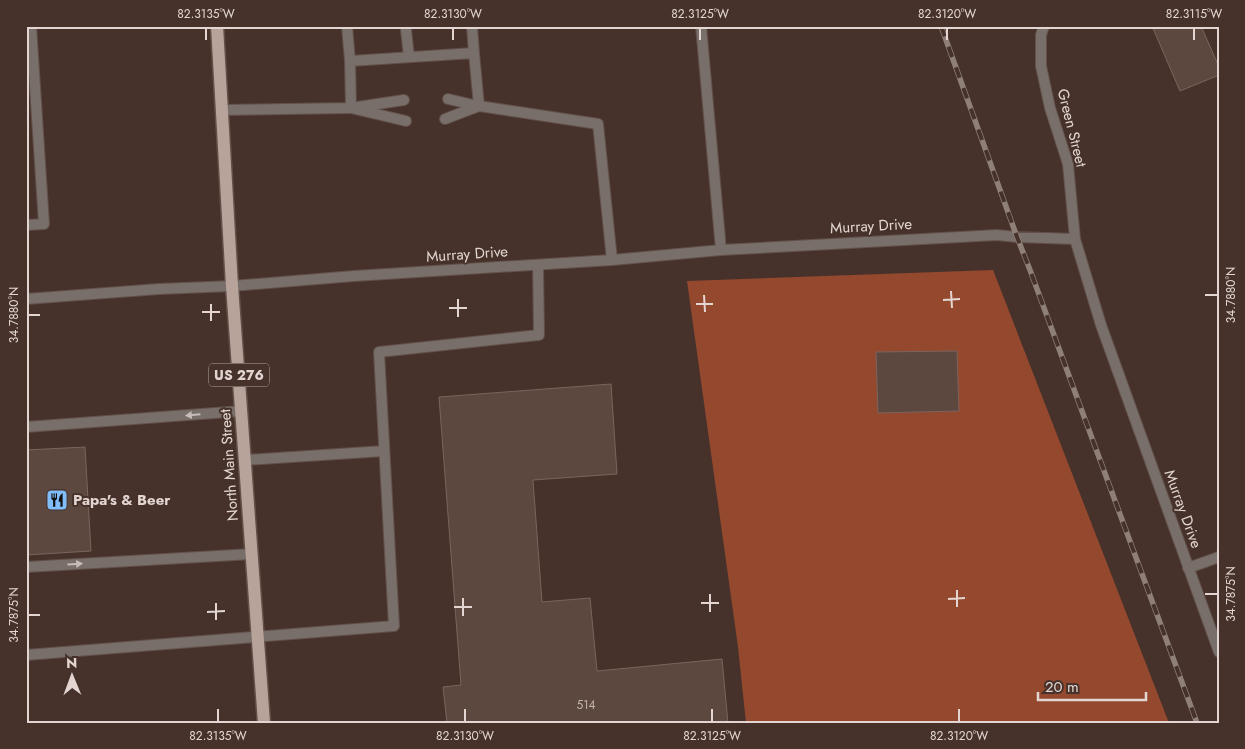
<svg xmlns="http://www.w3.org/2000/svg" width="1245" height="749" font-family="Jost,sans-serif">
	<rect width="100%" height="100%" fill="#46322b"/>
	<path fill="#94482e" d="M993 270 1169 723H746L738 647 687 281Z"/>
	<g fill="#5d4840" stroke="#7b645c">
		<path d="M1152 26H1201L1219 67V75L1180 91Z"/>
		<path d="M957 351 959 411 878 413 876 352Z"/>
		<path d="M611 384 617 474 533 480 542 602 590 598 597 671 722 659 728 723H447L443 687 461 685 439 397Z"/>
		<path d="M85 447 91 551 26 555V450Z"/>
	</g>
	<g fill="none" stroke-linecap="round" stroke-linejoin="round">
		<g stroke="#625049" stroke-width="12">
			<g id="lane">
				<path d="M347 26 350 61"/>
				<path d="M472 26 474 53"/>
				<path d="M701 26 721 250"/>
				<path d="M406 30 409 57"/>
				<path d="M448 99 478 106"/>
				<path d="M357 107 404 100"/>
				<path d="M351 108 406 121"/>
				<path d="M222 110 351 108 350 61 474 53 479 106 598 124 612 260"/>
				<path d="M445 119 479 106"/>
				<path d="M26 225 44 224 31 26"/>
				<path d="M26 299 159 289 232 286"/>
				<path d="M26 427 242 411"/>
				<path d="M245 460 384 451"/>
				<path d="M26 567 252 554"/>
				<path d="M26 655 394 626 379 352 539 335 538 265"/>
			</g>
		</g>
		<g stroke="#625049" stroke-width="12">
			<g id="street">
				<path d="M1044 26 1041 35V66L1050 108 1068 164 1075 239 1101 325 1219 652"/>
				<path d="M232 286 354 276 612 260 721 250 997 235 1017 237 1075 239"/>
				<path d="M1188 568 1219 557"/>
			</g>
		</g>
		<g stroke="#625049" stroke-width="15">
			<path id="primary" d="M217 26 232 286 264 723"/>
		</g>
		<use href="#lane" stroke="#786e6a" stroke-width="10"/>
		<use href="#street" stroke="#786e6a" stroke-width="10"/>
		<use href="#primary" stroke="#b8a39b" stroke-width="12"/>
		<g stroke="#8f7f79" stroke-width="5.5">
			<path id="rail" d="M941 26 1017 237 1030 270 1197 723"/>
		</g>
		<use href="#rail" stroke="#46322b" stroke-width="4" stroke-dasharray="11" stroke-linecap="butt"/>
	</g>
	<defs><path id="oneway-solid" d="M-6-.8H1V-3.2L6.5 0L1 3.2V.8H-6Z" transform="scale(1.25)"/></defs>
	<g fill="#c8bcb8">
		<use href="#oneway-solid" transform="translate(193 415) rotate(175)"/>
		<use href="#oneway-solid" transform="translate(75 564) rotate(-3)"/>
	</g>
	<path fill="none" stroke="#e3d6d2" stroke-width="2" d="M206 28V40M453 28V40M700 28V40M947 28V40M1194 28V40M951 291 952 308M704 295 705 312M1205 295H1218M458 299V317M943 300 960 299M211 304V321M696 304H713M449 308H467M202 312H220M28 315H40M957 590V607M710 594V612M1205 594H1218M463 598V616M948 599 965 598M216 603V620M701 603H719M454 607H472M207 612 225 611M28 615H40M218 709V722M465 709V722M712 709V722M959 709V722"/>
	<defs>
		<g id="restaurant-square" transform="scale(1.125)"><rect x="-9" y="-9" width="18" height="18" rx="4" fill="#80bdfa" stroke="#46322b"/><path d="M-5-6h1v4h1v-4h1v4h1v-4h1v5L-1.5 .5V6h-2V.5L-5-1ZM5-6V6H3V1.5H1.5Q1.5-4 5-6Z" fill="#111"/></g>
	</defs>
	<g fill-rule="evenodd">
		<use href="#restaurant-square" x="57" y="500"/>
	</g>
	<g text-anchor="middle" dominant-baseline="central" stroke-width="4" stroke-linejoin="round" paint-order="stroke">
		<g font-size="12" fill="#c2b2ae">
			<text x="586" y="705">514</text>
		</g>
		<rect fill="#46322b" stroke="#b4a5a0" stroke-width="1" x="209" y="363.5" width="60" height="23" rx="4"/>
		<g font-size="14" font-weight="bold" fill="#e3d6d2">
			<text x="239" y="375">US 276</text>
		</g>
		<g font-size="15" fill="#e3d6d2" stroke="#46322b">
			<text transform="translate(1072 128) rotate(76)">Green Street</text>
			<text transform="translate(871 226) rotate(-3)">Murray Drive</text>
			<text transform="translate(467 254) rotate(-4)">Murray Drive</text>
			<text transform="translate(229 465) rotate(-94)">North Main Street</text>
			<text transform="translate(1183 509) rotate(70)">Murray Drive</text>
		</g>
		<g font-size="15" font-weight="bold" fill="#e3d6d2" stroke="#46322b" text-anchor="start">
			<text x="73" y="500">Papa's &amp; Beer</text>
		</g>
	</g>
	<rect width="1245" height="749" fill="none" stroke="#46322b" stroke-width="55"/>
	<g transform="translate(72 676) rotate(359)" stroke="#46322b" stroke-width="4" paint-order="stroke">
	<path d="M0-4L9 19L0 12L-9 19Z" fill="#e3d6d2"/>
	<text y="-8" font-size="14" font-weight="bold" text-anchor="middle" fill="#e3d6d2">N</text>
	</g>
	<path d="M1038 692v8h108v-8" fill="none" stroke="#e3d6d2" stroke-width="2.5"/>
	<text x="1045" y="692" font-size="15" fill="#e3d6d2" stroke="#46322b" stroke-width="4" paint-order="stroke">20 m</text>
	<rect x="28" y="28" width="1190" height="694" fill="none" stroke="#e3d6d2" stroke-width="2"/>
	<g font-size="12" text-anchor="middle" fill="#e3d6d2">
		<text x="206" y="18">82.3135°W</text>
		<text x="453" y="18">82.3130°W</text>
		<text x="700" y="18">82.3125°W</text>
		<text x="947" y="18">82.3120°W</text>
		<text x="1194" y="18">82.3115°W</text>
		<text transform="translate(1231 295) rotate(-90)" y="4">34.7880°N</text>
		<text transform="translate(14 315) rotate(-90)" y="4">34.7880°N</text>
		<text transform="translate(1231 594) rotate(-90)" y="4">34.7875°N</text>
		<text transform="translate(14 615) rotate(-90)" y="4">34.7875°N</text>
		<text x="218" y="740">82.3135°W</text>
		<text x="465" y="740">82.3130°W</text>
		<text x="712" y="740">82.3125°W</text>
		<text x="959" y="740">82.3120°W</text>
	</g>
</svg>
